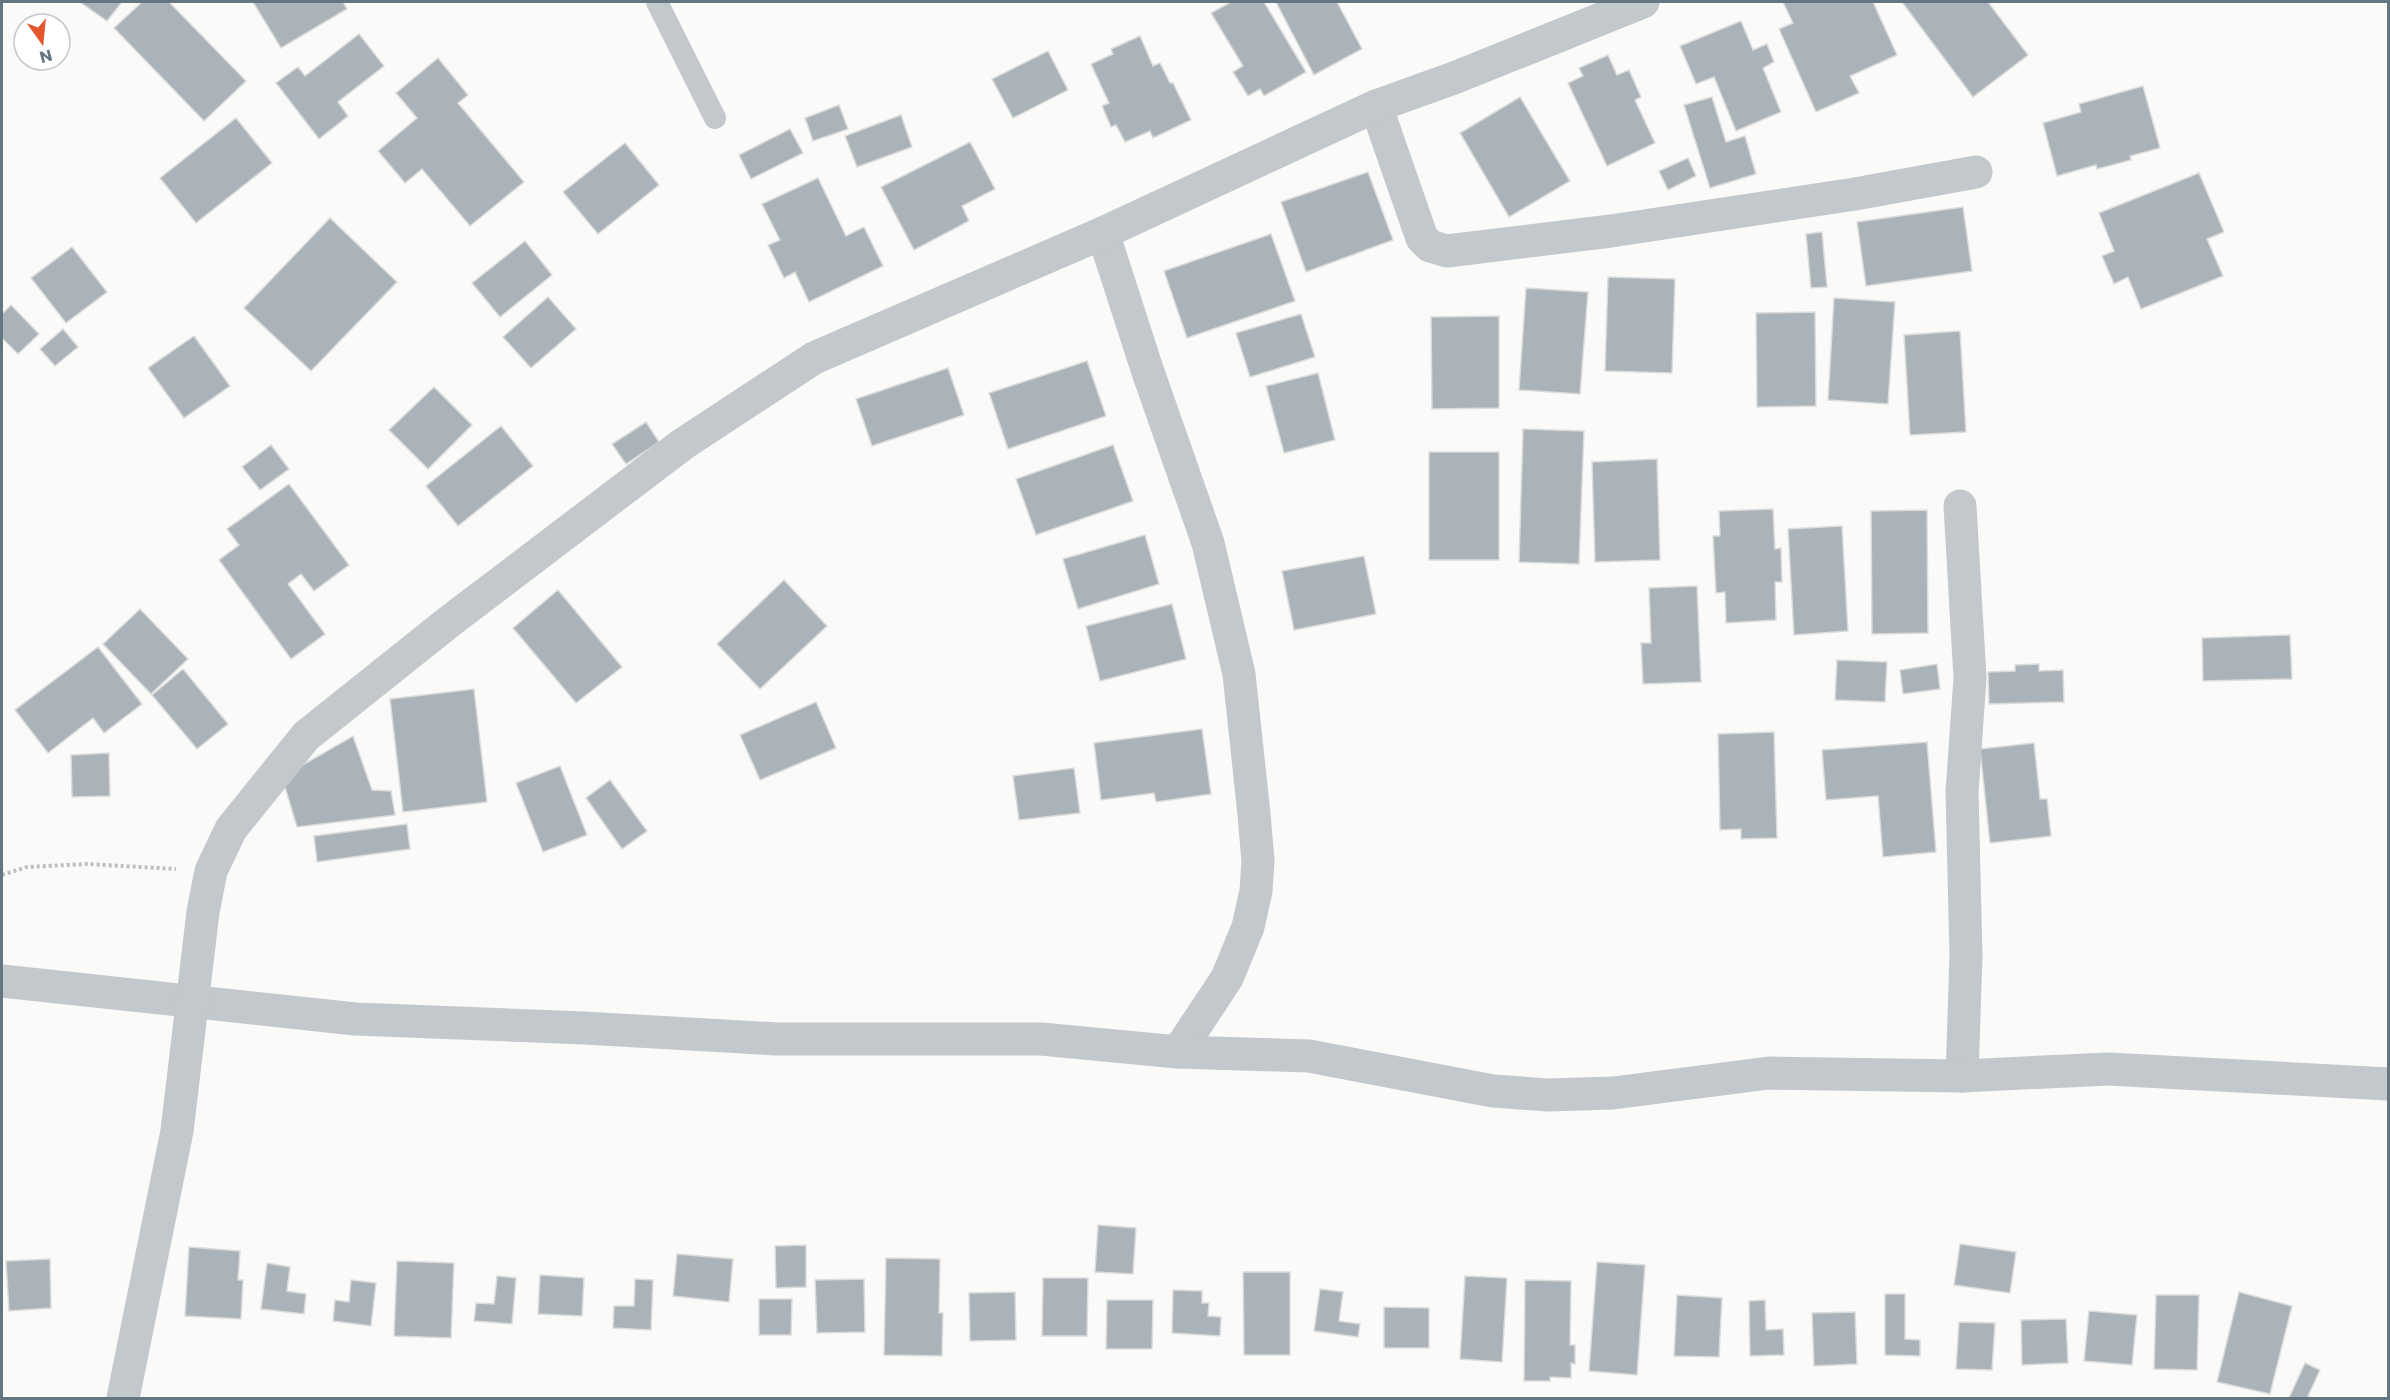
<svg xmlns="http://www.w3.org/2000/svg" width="2390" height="1400" font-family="Poppins,sans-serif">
	<rect width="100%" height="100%" fill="#fafaf8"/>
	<g fill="#aab3b9" stroke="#dcdcda" stroke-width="1.5">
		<path d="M80 2H122L107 21Z"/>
		<path d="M142 2H169L246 81 204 121 114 28Z"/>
		<path d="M253 2H343L347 9 281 48Z"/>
		<path d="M1231 2H1264L1306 72 1264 96 1260 89 1248 96 1233 72 1243 66 1211 13Z"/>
		<path d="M1276 2H1337L1362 49 1314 75Z"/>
		<path d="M1783 2H1873L1897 55 1850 76 1859 93 1816 112 1779 29 1793 23Z"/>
		<path d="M1902 2H1988L2028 55 1973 97Z"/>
		<path d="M1741 21 1753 50 1767 44 1774 62 1763 68 1781 112 1736 131 1714 77 1696 84 1680 46Z"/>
		<path d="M359 34 384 66 338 102 348 116 319 139 276 83 298 67 305 76Z"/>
		<path d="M1140 36 1153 66 1160 63 1170 83H1173L1191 120 1153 138 1150 131 1125 142 1116 125 1111 127 1102 106 1109 103 1091 64 1113 54 1111 49Z"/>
		<path d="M1048 51 1068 90 1013 118 992 79Z"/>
		<path d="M1608 55 1617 75 1629 70 1641 97 1635 100 1655 143 1607 166 1568 83 1583 76 1579 68Z"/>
		<path d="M438 58 468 95 458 103 524 182 470 226 422 169 405 183 378 151 417 118 396 93Z"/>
		<path d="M2143 86 2160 148 2130 156 2131 160 2097 169 2096 165 2057 176 2043 123 2081 112 2079 104Z"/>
		<path d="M1520 97 1570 181 1509 217 1460 133Z"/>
		<path d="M1712 97 1726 142 1745 136 1756 174 1710 188 1684 105Z"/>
		<path d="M839 105 848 129 813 141 805 118Z"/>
		<path d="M901 115 912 147 857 167 845 136Z"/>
		<path d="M236 118 272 163 196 223 160 178Z"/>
		<path d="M790 129 803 153 751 179 739 155Z"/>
		<path d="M970 142 995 189 962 206 969 221 914 250 881 187Z"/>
		<path d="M625 143 659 185 598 234 563 192Z"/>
		<path d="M1688 158 1696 176 1668 190 1659 171Z"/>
		<path d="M1368 172 1393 240 1306 272 1281 202Z"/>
		<path d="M2199 173 2224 232 2207 239 2223 276 2141 309 2128 277 2114 284 2102 256 2114 251 2099 213Z"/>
		<path d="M818 178 846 236 864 227 883 266 809 302 795 272 784 278 768 245 780 240 762 204Z"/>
		<path d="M1963 207 1972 271 1866 286 1857 222Z"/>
		<path d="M330 218 397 282 311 371 244 308Z"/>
		<path d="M1822 232 1827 287 1811 288 1806 234Z"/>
		<path d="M1271 234 1295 301 1187 338 1164 271Z"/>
		<path d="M525 241 552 275 500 317 472 283Z"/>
		<path d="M72 247 107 292 66 323 31 278Z"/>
		<path d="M1608 277 1675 279 1672 373 1605 371Z"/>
		<path d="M1526 288 1588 292 1580 394 1519 390Z"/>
		<path d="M548 297 576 329 531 368 503 337Z"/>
		<path d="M1834 298 1895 302 1888 404 1828 400Z"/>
		<path d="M11 305 39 334 18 354 2 338V314Z"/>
		<path d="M1815 312 1816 406 1757 407 1756 313Z"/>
		<path d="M1301 314 1315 357 1250 377 1236 333Z"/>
		<path d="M1499 316V408L1432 409 1431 317Z"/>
		<path d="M63 329 78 347 55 366 40 349Z"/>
		<path d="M1960 331 1966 432 1910 435 1904 335Z"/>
		<path d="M194 336 230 386 184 418 148 368Z"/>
		<path d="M1087 361 1106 416 1008 449 989 393Z"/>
		<path d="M948 368 964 415 872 446 856 399Z"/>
		<path d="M1318 373 1335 440 1284 453 1266 386Z"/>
		<path d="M434 387 472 425 428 469 389 430Z"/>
		<path d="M646 422 659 442 626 464 612 444Z"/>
		<path d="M501 426 533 466 458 526 426 486Z"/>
		<path d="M1523 429 1584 431 1579 564 1519 562Z"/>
		<path d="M271 445 289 469 260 490 242 467Z"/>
		<path d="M1113 445 1133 501 1036 535 1016 479Z"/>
		<rect x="1429" y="452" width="70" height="108"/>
		<path d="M1657 459 1660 560 1595 562 1592 462Z"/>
		<path d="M289 484 349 565 314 591 301 574 288 584 325 634 291 659 219 560 239 545 227 529Z"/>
		<path d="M1773 509 1775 549 1781 548 1782 582H1775L1776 620 1726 623 1725 592 1716 593 1713 536H1720L1719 511Z"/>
		<path d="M1927 510 1928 633 1872 634 1871 511Z"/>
		<path d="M1842 526 1848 631 1794 635 1788 529Z"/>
		<path d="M1145 535 1159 584 1078 609 1063 559Z"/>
		<path d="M1364 556 1376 614 1294 630 1282 571Z"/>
		<path d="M784 580 827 626 760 689 717 644Z"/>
		<path d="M1697 586 1701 682 1643 684 1641 643H1651L1649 588Z"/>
		<path d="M558 590 622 667 576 703 513 628Z"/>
		<path d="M1172 604 1186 659 1100 681 1086 626Z"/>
		<path d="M140 609 188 659 151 694 103 644Z"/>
		<path d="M2290 635 2292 679 2203 681 2202 638Z"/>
		<path d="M98 647 142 704 104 733 93 718 48 753 15 710Z"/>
		<path d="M1837 660 1887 662 1885 702 1835 700Z"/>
		<path d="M1937 664 1940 689 1903 694 1900 670Z"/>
		<path d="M2039 664V671L2063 670 2064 702 1989 704 1988 672 2015 671V665Z"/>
		<path d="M183 669 228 724 197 749 152 695Z"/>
		<path d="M474 689 487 802 403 812 390 699Z"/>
		<path d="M816 702 836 748 760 780 740 735Z"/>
		<path d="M1202 729 1211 794 1156 802 1154 793 1101 800 1094 743Z"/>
		<path d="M1774 732 1777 838 1741 839V829L1720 830 1718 734Z"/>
		<path d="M353 736 372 790 391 791 395 815 297 827 282 777Z"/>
		<path d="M1927 742 1936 852 1883 857 1878 796 1826 800 1822 750Z"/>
		<path d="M2034 743 2040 799H2047L2051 836 1990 843 1980 749Z"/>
		<path d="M109 753 110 796 72 797 71 755Z"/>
		<path d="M560 766 587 835 543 852 516 783Z"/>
		<path d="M1074 768 1080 813 1019 820 1013 776Z"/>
		<path d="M610 780 647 831 622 849 586 798Z"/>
		<path d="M407 824 410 849 317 862 314 836Z"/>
		<path d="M1098 1225 1136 1228 1133 1274 1095 1272Z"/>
		<path d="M1960 1244 2016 1252 2010 1293 1954 1285Z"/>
		<path d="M806 1245V1287L776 1288 775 1246Z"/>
		<path d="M189 1247 240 1251 238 1280H243L241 1319 185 1316Z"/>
		<path d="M677 1254 733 1259 729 1302 673 1296Z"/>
		<path d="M886 1258 940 1259 939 1313H943L942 1356 884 1355Z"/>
		<path d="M50 1259 51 1308 9 1311 6 1261Z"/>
		<path d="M397 1261 454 1263 451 1338 394 1336Z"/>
		<path d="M1597 1262 1645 1265 1637 1375 1589 1371Z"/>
		<path d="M267 1263 290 1267 287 1291 306 1294 304 1314 261 1309Z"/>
		<path d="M1243 1272H1290V1355H1244Z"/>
		<path d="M540 1275 584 1278 582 1316 538 1314Z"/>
		<path d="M497 1276 516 1278 512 1324 474 1321 476 1303 494 1304Z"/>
		<path d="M1465 1276 1507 1278 1502 1362 1460 1359Z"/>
		<path d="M1043 1278H1088L1087 1336H1042Z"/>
		<path d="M635 1279 653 1280 651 1330 613 1328 614 1306H634Z"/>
		<path d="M864 1279 865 1332 817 1333 815 1280Z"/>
		<path d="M351 1280 376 1283 371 1326 333 1321 335 1300 349 1302Z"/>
		<path d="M1525 1280 1571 1281 1570 1345H1575V1364L1571 1363V1378L1550 1377V1381H1524Z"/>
		<path d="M1320 1289 1343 1292 1339 1321 1360 1324 1358 1337 1314 1331Z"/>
		<path d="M1173 1290 1202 1291V1303H1209L1208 1316 1221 1317 1220 1336 1172 1333Z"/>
		<path d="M1015 1292 1016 1340 970 1341 969 1293Z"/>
		<path d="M2239 1292 2292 1306 2270 1394 2217 1382Z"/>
		<path d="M1885 1294H1905V1339L1920 1340V1356L1885 1355Z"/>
		<path d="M1677 1295 1722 1298 1719 1357 1674 1356Z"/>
		<path d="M2156 1295H2199L2197 1370 2154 1369Z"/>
		<path d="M759 1299H792L791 1335H759Z"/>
		<path d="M1107 1300H1153L1152 1349H1106Z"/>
		<path d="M1765 1300 1766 1330 1783 1329 1784 1355 1750 1356 1749 1301Z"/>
		<path d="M1384 1307 1429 1308V1348H1384Z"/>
		<path d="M2089 1311 2137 1315 2132 1365 2084 1361Z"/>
		<path d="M1855 1312 1857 1364 1814 1366 1812 1313Z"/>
		<path d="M2066 1319 2068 1363 2022 1365 2021 1320Z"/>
		<path d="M1959 1322 1995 1323 1992 1370 1956 1369Z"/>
		<path d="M2305 1363 2320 1370 2308 1396 2312 1398H2289Z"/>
	</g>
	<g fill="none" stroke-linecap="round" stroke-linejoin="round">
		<path stroke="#bbbfc2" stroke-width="4" stroke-dasharray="3 3" stroke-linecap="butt" d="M2 875 27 867 87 864 176 869"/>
		<path stroke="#c3c8cc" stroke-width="22" d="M657 2 715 118"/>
		<g stroke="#c3c8cc" stroke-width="33">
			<path d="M1376 106 1422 238 1430 246 1447 251 1611 231 1855 194 1976 172"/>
			<path d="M1103 233 1148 372 1208 543 1239 674 1254 814 1258 861 1256 891 1248 927 1227 978 1178 1052"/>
			<path d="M1960 506 1970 678 1962 792 1966 956 1962 1076"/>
			<path d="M2 981 355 1019 584 1028 777 1039H1041L1178 1052 1309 1056 1493 1091 1548 1095 1613 1093 1769 1073 1962 1076 2108 1069 2388 1084"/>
			<path d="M123 1398 177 1131 203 912 211 871 231 829 306 736 450 621 683 444 814 358 1103 233 1376 106 1454 78 1643 2"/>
		</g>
	</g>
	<rect width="2390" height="1400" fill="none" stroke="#657683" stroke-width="6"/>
	<g transform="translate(42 42) rotate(165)"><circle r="28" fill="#ffffff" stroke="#c1c8cd" stroke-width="1.5"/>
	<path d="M0-4.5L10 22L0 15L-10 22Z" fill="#e4572e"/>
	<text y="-9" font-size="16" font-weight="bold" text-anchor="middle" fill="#657683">N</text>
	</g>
</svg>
